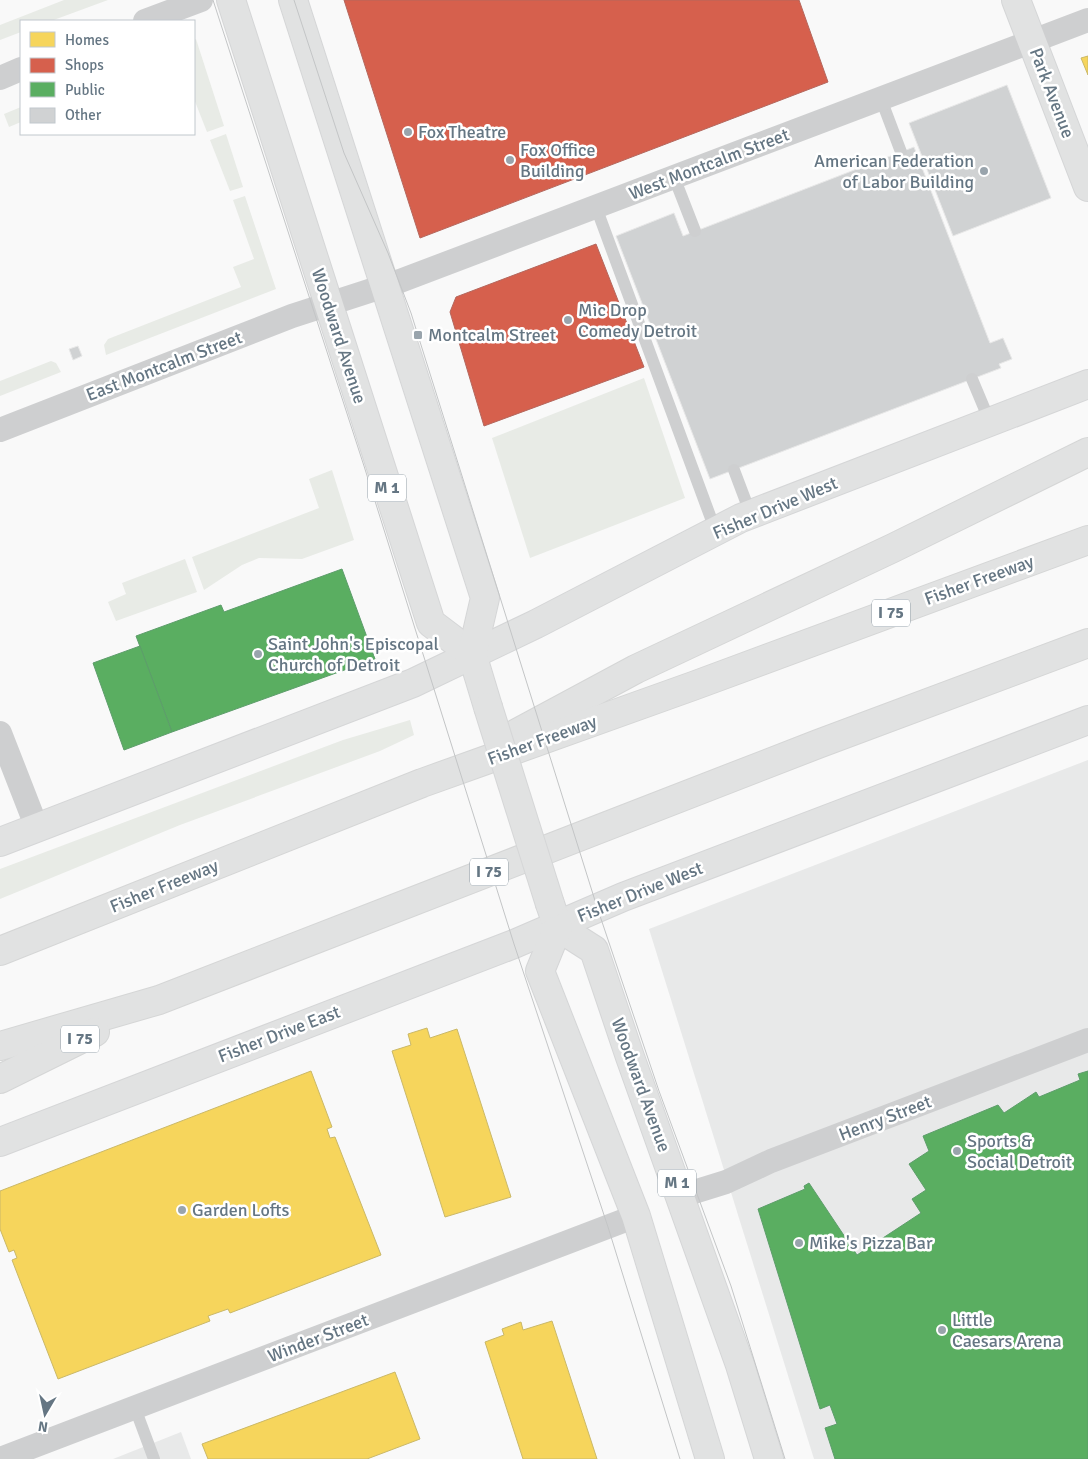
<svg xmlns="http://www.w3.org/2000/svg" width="1088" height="1459" font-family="Signika,sans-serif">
	<rect width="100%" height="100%" fill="#f9f9f9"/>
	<g fill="#e8e9e9">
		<path d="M1088 760V1459H814L649 929Z"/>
		<path d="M181 1432 191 1459H113Z"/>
	</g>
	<g fill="#e8ebe6">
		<path d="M64 0H108L51 21H21V32L0 40V25Z"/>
		<path d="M196 39 224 126 207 132 194 99V40Z"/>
		<path d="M21 107V122L9 127 4 114Z"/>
		<path d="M226 134 243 187 230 191 210 140Z"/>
		<path d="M245 196 276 289 106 355 104 345 108 339 241 287 233 267 254 259 233 200Z"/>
		<path d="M51 361 56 363 61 372 0 396V381Z"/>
		<path d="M644 378 685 498 530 558 492 438Z"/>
		<path d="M332 470 354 540 302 559 259 558 242 565 204 590 192 557 319 508 309 479Z"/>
		<path d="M185 559 197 592 116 621 108 602 126 594 122 583Z"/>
		<path d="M410 720 414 735 380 751 180 825 0 899V869L343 740Z"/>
	</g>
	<g fill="#f6d55c" stroke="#cab868">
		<path d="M1088 56V75L1081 58Z"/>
		<path d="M427 1028 430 1038 457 1029 511 1197 445 1217 392 1051 411 1045 408 1034Z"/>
		<path d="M311 1071 332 1127 327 1129 330 1138 335 1137 381 1255 230 1313 228 1309 208 1316 210 1321 58 1379 12 1260 17 1258 14 1250 9 1252 0 1229V1191Z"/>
		<path d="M552 1321 597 1459H523L485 1342 504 1335 502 1329 521 1322 523 1330Z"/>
		<path d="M395 1372 420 1439 367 1459H208L202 1444Z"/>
	</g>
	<g fill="#d6604d" stroke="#b4675d">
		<path d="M344 0H799L828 82 420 238Z"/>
		<path d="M596 244 644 367 484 426 450 312 456 297Z"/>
	</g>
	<g fill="#5aae61" stroke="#5d9d6b">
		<path d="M342 569 375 659 172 732 136 636 221 605 224 612Z"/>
		<path d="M140 646 172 732 124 750 93 663Z"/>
		<path d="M1088 1071V1459H835L825 1428 837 1424 830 1405 820 1409 758 1209 805 1189 804 1186 809 1183 857 1255 921 1213 912 1199 926 1190 909 1164 929 1151 923 1136 998 1105 1004 1113 1036 1092 1039 1097 1080 1080 1078 1074Z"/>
	</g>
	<g fill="#d0d2d3" stroke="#e8e8e8">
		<path d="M1007 85 1051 198 953 236 909 123Z"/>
		<path d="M914 147 990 343 1003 338 1012 359 999 364 1001 368 710 479 616 236 674 213 683 236Z"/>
		<path d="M78 346 82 356 73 360 69 349Z"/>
	</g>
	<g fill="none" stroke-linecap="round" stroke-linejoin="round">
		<g stroke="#d5d6d7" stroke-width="30">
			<g id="secondary">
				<path d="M1016 0 1088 187"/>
				<path d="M0 842 413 683 536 624 741 518 1088 384"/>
				<path d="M0 1142 514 944 623 897 1088 720"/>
			</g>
		</g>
		<g stroke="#d5d6d7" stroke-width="30">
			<g id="primary">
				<path d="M231 0 431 623 472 654"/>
				<path d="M293 0 485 598 472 654 488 707"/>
				<path d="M550 904 558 927 594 950 630 1057 740 1365 769 1459"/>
				<path d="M558 927 540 971 636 1216 710 1459"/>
			</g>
		</g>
		<g stroke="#d5d6d6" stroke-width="30">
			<g id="highway">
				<path d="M504 740 636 669 893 548 1088 452"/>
				<path d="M0 951 422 783 693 686 1088 540"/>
				<path d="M0 1046 159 1000 818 744 1088 643"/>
				<path d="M0 1079 95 1032"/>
			</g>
		</g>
		<g stroke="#cecfd0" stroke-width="12">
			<path d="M881 99 901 152"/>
			<path d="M674 177 695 231"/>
			<path d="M596 207 716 532"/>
			<path d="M972 379 990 422"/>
			<path d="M734 470 751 515"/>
			<path d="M135 1408 154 1459"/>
		</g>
		<g stroke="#cecfd0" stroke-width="24">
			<path d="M145 21 201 0"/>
			<path d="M0 78 21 69"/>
			<path d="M0 430 292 316 400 281 1088 20"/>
			<path d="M0 733 37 828"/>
			<path d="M681 1196 726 1182 771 1161 1088 1040"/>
			<path d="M0 1459 636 1216"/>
		</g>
		<use href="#secondary" stroke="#e1e2e2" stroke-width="28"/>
		<use href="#primary" stroke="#e1e2e2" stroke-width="28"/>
		<use href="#highway" stroke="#e1e2e2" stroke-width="28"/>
		<g stroke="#c3c5c6" stroke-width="1">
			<path d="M213 0 364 466 514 944 608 1227 680 1459"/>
			<path d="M294 0 344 153 388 253 411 313 597 907 659 1091 731 1286 785 1459"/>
		</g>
		<g stroke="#d5d6d7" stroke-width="30" stroke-linecap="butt">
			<path id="primary-bridge" d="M488 707 550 904"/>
		</g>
		<use href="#primary-bridge" stroke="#e1e2e2" stroke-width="28"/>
	</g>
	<g fill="#99a4ac" stroke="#fff" stroke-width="2">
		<circle cx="408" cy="132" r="5"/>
		<circle cx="510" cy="160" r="5"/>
		<circle cx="984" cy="171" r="5"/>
		<circle cx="568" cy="320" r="5"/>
		<rect x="413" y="330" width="10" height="10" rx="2.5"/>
		<circle cx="258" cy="654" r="5"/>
		<circle cx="957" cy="1151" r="5"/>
		<circle cx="182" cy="1210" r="5"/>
		<circle cx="799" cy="1243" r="5"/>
		<circle cx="942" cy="1330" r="5"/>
	</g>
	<g text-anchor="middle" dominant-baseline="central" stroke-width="5" stroke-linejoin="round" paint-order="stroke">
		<g fill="#fff" stroke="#939fa8" stroke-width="1">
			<rect x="368" y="474.5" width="38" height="27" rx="4"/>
			<rect x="872" y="599.5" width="38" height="27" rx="4"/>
			<rect x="470" y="858.5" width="38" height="27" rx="4"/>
			<rect x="61" y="1025.5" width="38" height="27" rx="4"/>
			<rect x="658" y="1169.5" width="38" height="27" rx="4"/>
		</g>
		<g font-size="16" font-weight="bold" fill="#657683">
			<text x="387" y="488">M 1</text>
			<text x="891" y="613">I 75</text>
			<text x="489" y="872">I 75</text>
			<text x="80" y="1039">I 75</text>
			<text x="677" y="1183">M 1</text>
		</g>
		<g font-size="18" fill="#657683" stroke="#fff">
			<text transform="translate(1052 93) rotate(69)">Park Avenue</text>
			<text transform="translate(709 164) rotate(-21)">West Montcalm Street</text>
			<text transform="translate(339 336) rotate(72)">Woodward Avenue</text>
			<text transform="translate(164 366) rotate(-21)">East Montcalm Street</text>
			<text transform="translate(775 508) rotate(-23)">Fisher Drive West</text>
			<text transform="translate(979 580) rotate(-20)">Fisher Freeway</text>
			<text transform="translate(542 740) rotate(-20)">Fisher Freeway</text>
			<text transform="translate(164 886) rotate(-22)">Fisher Freeway</text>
			<text transform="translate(640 892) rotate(-22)">Fisher Drive West</text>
			<text transform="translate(279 1034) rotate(-21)">Fisher Drive East</text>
			<text transform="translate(641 1085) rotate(70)">Woodward Avenue</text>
			<text transform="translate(885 1118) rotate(-21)">Henry Street</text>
			<text transform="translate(318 1338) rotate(-21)">Winder Street</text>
		</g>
		<g font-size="18" fill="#657683" stroke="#fff" text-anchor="start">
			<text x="418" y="132">Fox Theatre</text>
			<text x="520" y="150">Fox Office<tspan x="520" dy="21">Building</tspan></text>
			<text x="974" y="161" text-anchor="end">American Federation<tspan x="974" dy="21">of Labor Building</tspan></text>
			<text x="578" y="310">Mic Drop<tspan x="578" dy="21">Comedy Detroit</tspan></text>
			<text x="428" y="335">Montcalm Street</text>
			<text x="268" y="644">Saint John's Episcopal<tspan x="268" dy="21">Church of Detroit</tspan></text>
			<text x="967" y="1141">Sports &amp;<tspan x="967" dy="21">Social Detroit</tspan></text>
			<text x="192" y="1210">Garden Lofts</text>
			<text x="809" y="1243">Mike's Pizza Bar</text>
			<text x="952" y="1320">Little<tspan x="952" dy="21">Caesars Arena</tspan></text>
		</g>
	</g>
	<rect x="20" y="20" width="175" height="115" fill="#ffffff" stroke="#c1c8cd"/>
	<rect x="30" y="32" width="25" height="15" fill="#f6d55c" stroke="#c1c8cd"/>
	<text x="65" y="45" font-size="15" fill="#657683">Homes</text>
	<rect x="30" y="58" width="25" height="15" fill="#d6604d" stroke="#c1c8cd"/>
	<text x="65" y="70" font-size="15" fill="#657683">Shops</text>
	<rect x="30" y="82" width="25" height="15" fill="#5aae61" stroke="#c1c8cd"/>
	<text x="65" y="95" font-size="15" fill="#657683">Public</text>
	<rect x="30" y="108" width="25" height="15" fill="#d0d2d3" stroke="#c1c8cd"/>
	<text x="65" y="120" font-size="15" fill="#657683">Other</text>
	<g transform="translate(45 1414) rotate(189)" stroke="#ffffff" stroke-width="4" paint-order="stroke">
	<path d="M0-4L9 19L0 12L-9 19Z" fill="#657683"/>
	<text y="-8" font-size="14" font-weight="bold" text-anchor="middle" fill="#657683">N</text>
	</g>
</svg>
